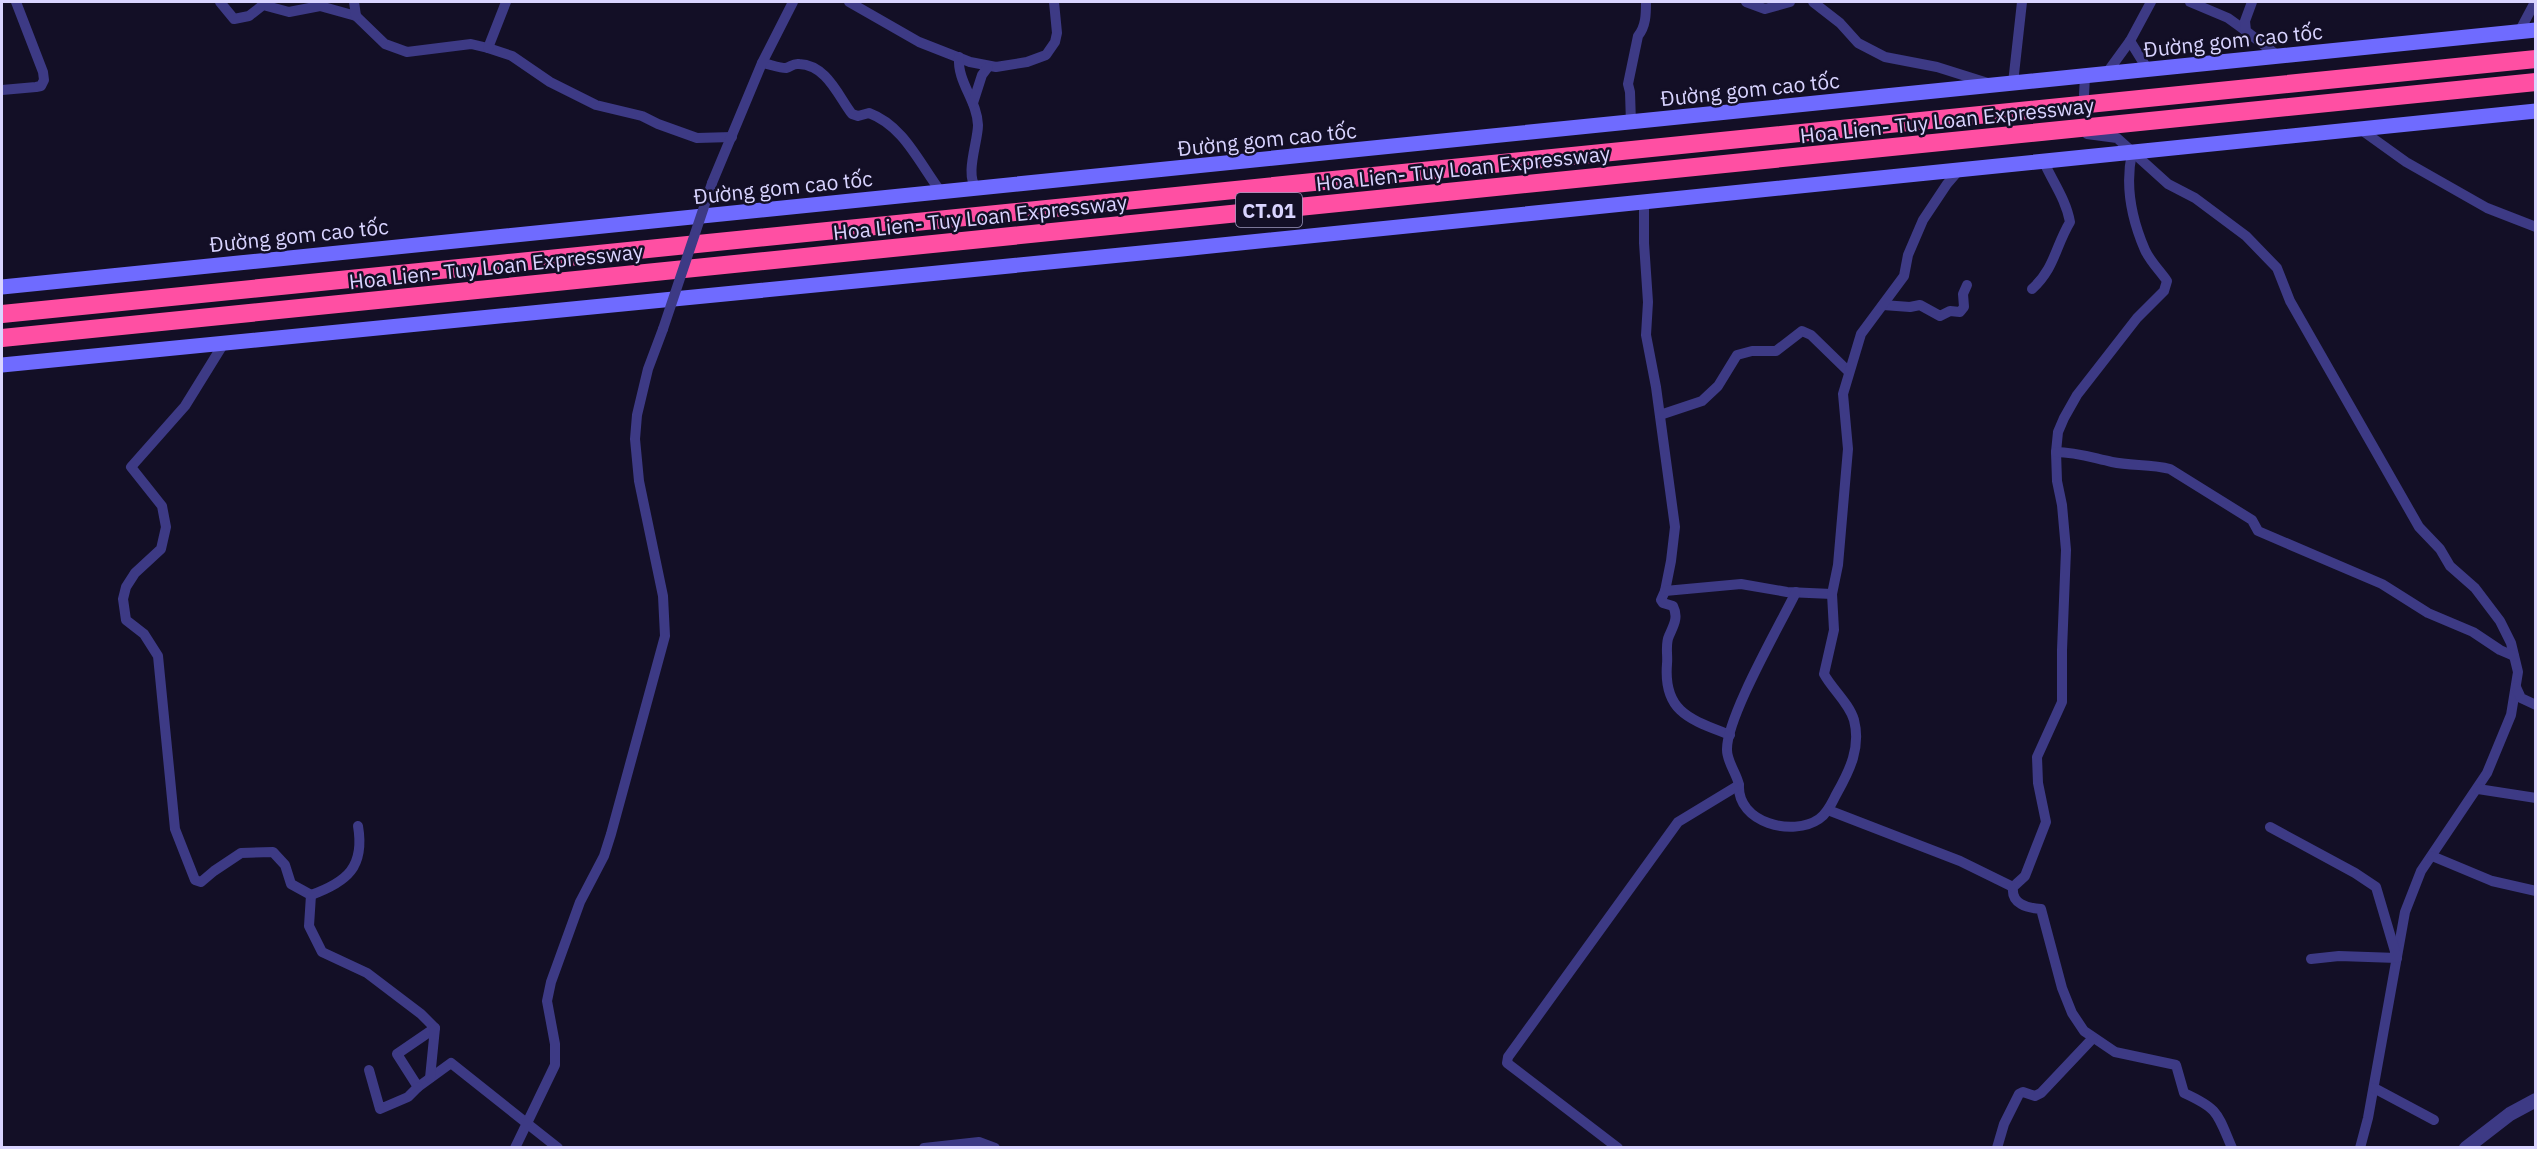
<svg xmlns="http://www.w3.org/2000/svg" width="2537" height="1149" font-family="'IBM Plex Sans',sans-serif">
	<rect width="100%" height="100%" fill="#130f26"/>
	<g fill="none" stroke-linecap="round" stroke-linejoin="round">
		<g stroke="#3d3a85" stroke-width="10">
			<path d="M220 2 234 19 249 16 263 5 289 12 320 6 356 16 385 44 407 52 471 44 488 48 512 56 550 82 596 105 642 116 658 124 697 138 732 137"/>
			<path d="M354 2 356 16"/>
			<path d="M849 2 919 42 970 62 996 67 1027 62 1046 55 1055 42 1057 33 1054 2"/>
			<path d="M1746 2 1765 9 1790 2"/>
			<path d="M1813 2 1840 23 1858 43 1885 57 1937 67 1991 84"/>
			<path d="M2190 2 2228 18 2246 31"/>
			<path d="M2252 2 2245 21 2246 31 2278 56"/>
			<path d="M2519 32 2535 2"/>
			<path d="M2130 41 2148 70"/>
			<path d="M488 48 506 2"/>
			<path d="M959 57C957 82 977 100 978 125 978 142 964 176 977 189"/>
			<path d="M762 63C769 64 779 68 786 68 791 67 793 63 799 64 827 65 838 96 852 114L858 116 869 113C904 126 919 163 941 192"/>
			<path d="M2106 74 2130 41 2151 2"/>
			<path d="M2013 83 2022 2"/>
			<path d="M2 90 36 87 41 86 44 80 43 72 16 2"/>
			<path d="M2084 95 2085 76"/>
			<path d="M973 103 982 75 988 67"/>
			<path d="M1631 123 1630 92 1628 84 1638 36C1646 26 1646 14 1646 2"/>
			<path d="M2360 129 2406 162 2487 208 2536 227"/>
			<path d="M2087 134 2117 138 2168 184 2195 198 2246 236 2277 268 2290 301 2419 527 2440 549 2450 566 2475 588 2500 621 2511 643 2518 672 2511 715 2487 773 2421 871 2405 912 2368 1118 2360 1148"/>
			<path d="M2132 153C2125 185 2132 220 2145 250 2150 261 2160 271 2167 281L2164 291 2137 318 2077 395 2064 418 2058 432 2056 452 2057 481 2062 505 2066 550 2062 650V702L2037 757 2038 783 2046 822 2025 876 2013 887C2011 904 2027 908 2041 909L2062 988 2072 1013 2084 1031 2115 1052 2176 1065 2184 1093C2219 1109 2217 1113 2232 1148"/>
			<path d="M712 183 762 63 793 2"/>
			<path d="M1644 201V243L1648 302 1646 335 1656 387 1675 527 1671 561 1665 591 1661 600 1663 603 1673 606C1679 618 1673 626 1669 636 1665 644 1668 655 1667 664 1663 713 1692 720 1730 735"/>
			<path d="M2032 289C2055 268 2055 247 2070 222 2066 199 2052 181 2043 160"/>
			<path d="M1883 305 1910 307 1920 305 1940 316 1950 311 1960 312 1964 307 1963 294 1967 285"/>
			<path d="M224 343 185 406 131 467 162 506 166 527 161 549 135 573 126 587 123 599 126 620 144 634 158 656 175 829 195 880 201 882 214 871 241 853 273 852 285 865 291 884 311 895 309 926 322 952 367 973 421 1014 435 1028 397 1054 418 1087 451 1063 558 1148"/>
			<path d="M1660 415 1702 401 1718 386 1737 355 1752 351H1776L1802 331 1811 335 1849 372"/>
			<path d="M2056 452C2076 452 2093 458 2112 462 2131 466 2151 464 2170 469L2252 520 2258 531 2382 584 2428 613 2473 632 2500 650 2514 656"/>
			<path d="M1665 591 1741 584 1787 592 1832 594"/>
			<path d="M2516 687 2521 698 2536 705"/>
			<path d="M1739 785C1737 823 1793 837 1819 819 1828 813 1832 802 1837 793 1850 770 1861 747 1854 720 1849 703 1832 689 1824 674L1834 630 1832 594 1838 565 1848 449 1843 394 1861 334 1904 276 1908 255 1923 220 1947 184 1960 169"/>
			<path d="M2478 789 2536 798"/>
			<path d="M1828 810 1960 861 2013 887"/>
			<path d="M2270 827 2355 873 2376 887 2397 958 2339 956 2311 959"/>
			<path d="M2432 856 2492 881 2536 891"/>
			<path d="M311 895C347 882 365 867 358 826"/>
			<path d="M369 1070 380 1109 408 1097 418 1087"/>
			<path d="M430 1078 435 1028"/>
			<path d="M2374 1088 2434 1120"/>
			<path d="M515 1148 555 1065V1044L547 1001 551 982 580 902 604 856 611 834 665 636 663 596 639 481 635 439 637 415 648 369 663 329"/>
			<path d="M924 1148 979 1142 995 1148"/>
			<path d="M1618 1148 1507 1063 1508 1057 1678 822 1739 785C1737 774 1727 762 1727 750 1726 718 1780 625 1796 592"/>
			<path d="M1997 1148 2004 1124 2019 1094 2023 1092 2035 1096 2041 1093 2093 1038"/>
		</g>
		<path stroke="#3d3a85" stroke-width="14" d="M2466 1148 2510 1114 2536 1100"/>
		<g stroke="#6f6bff" stroke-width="15">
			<path d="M2 287 2536 30"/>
			<path d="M2 365 1182 249 2536 111"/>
		</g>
		<g stroke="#ff4fa3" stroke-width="18">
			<path d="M2 314 2536 59"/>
			<path d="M2 338 2536 82"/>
		</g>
		<path stroke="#3d3a85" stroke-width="10" d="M663 329 712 183"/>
	</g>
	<g text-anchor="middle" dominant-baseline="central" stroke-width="5" stroke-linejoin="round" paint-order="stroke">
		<rect fill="#130f26" stroke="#9e99be" stroke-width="1.5" x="1236" y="193" width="66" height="34" rx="4.5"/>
		<g font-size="20" font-weight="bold" fill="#d9d4ff">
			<text x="1269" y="210">CT.01</text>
		</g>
		<g font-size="21" fill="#d9d4ff" stroke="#130f26">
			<text transform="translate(2233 40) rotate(-6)">Đường gom cao tốc</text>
			<text transform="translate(1750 89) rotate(-6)">Đường gom cao tốc</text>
			<text transform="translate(1947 120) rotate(-6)">Hoa Lien- Tuy Loan Expressway</text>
			<text transform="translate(1267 139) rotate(-6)">Đường gom cao tốc</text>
			<text transform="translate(1463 168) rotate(-6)">Hoa Lien- Tuy Loan Expressway</text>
			<text transform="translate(783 187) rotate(-6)">Đường gom cao tốc</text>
			<text transform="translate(980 217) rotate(-6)">Hoa Lien- Tuy Loan Expressway</text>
			<text transform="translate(299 235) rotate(-6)">Đường gom cao tốc</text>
			<text transform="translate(496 266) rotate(-6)">Hoa Lien- Tuy Loan Expressway</text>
		</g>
	</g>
	<rect width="2537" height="1149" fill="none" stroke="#d9d4ff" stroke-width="6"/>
</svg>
